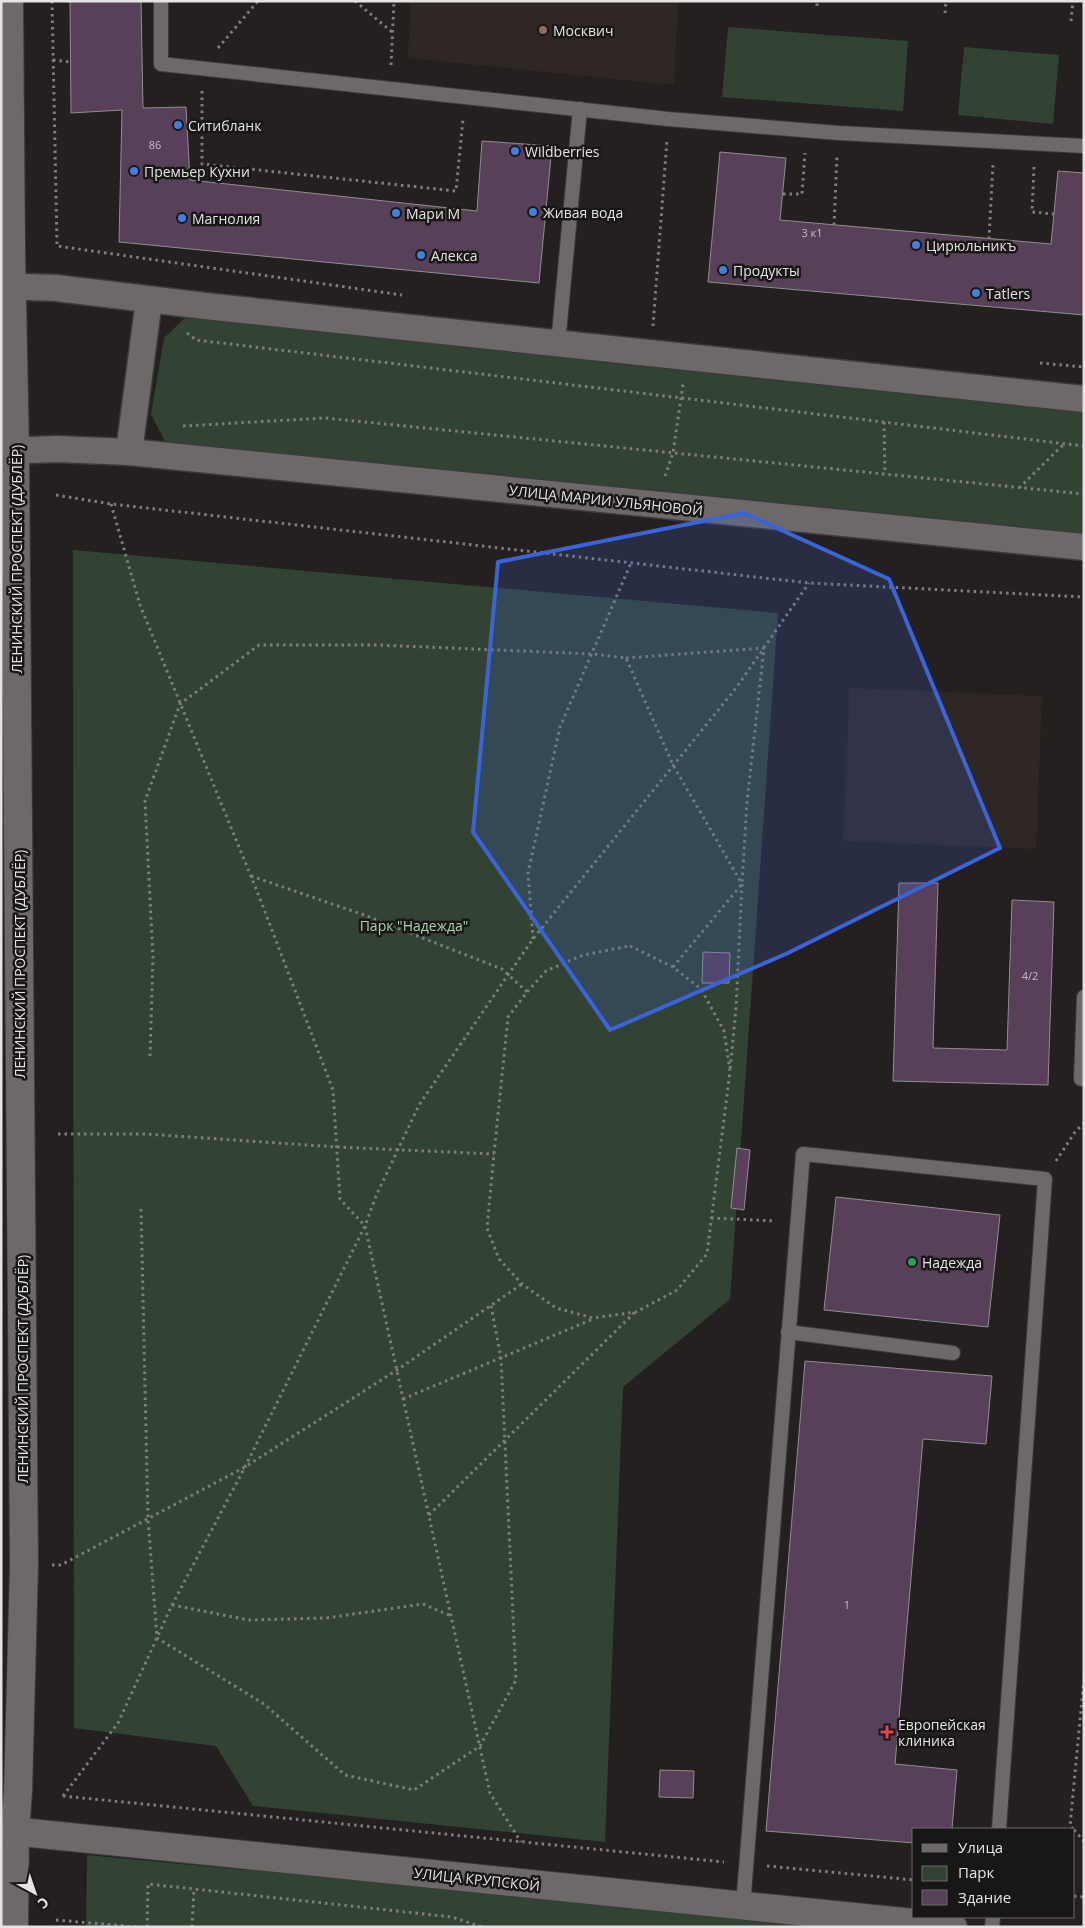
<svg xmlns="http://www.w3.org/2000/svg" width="1085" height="1928" font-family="'Open Sans',sans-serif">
	<rect width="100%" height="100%" fill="#23201f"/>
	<g fill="#2f2723">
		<path d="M411 1H678L674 85 408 58Z"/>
		<path d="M850 688 1042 696 1036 849 843 841Z"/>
	</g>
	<g fill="#324333">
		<path d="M728 27 908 41 903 111 722 97Z"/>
		<path d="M964 47 1059 55 1053 124 958 115Z"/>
		<path d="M189 314 1084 400V538L170 451 151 414 164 338Z"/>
		<path d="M73 550 778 613 730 1299 623 1387 605 1842 253 1806 216 1746 74 1728Z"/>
		<path d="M87 1855 244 1870 247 1869 829 1927H86Z"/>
	</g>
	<g fill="#584158" stroke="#908e90">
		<path d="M70 1H141L143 108 186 107 190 180 477 211 482 141 552 146 539 283 119 242 122 110 71 113Z"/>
		<path d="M720 152 786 158 780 220 1051 244 1058 171 1084 173V315L708 282Z"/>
		<path d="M899 883H938L933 1048 1007 1050 1012 900 1054 902 1048 1085 893 1081Z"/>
		<path d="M703 952 730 953 729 983H702Z"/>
		<path d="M737 1148 750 1150 744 1210 731 1208Z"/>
		<path d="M836 1197 1000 1215 988 1327 824 1310Z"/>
		<path d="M805 1361 992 1376 986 1444 923 1439 895 1764 957 1770 952 1829H914V1843L766 1831Z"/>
		<path d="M660 1770 694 1771 693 1798 659 1797Z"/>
	</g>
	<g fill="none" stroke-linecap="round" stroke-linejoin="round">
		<g stroke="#3c3a39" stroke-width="16">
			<g id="lane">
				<path d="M161 1V64L668 119 839 133 1084 146"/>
				<path d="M558 344 580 109"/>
				<path d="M1081 1079 1084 997"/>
				<path d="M788 1332 953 1353"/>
				<path d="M743 1906 803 1154 1045 1179 999 1829"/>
				<path d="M992 1927 993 1917"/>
			</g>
		</g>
		<g stroke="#3c3a39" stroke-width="29">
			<g id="street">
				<path d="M1 286 56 288 214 307 1084 399"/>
				<path d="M1 451 57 449 129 452 1084 547"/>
				<path d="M129 452 149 300"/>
			</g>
		</g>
		<g stroke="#3c3a39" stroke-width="30">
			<g id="secondary">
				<path d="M9 1 11 246 15 451 24 1565 18 1792 15 1833 14 1927"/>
				<path d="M1 1830 953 1927"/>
			</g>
		</g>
		<g stroke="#807e7d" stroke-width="3" stroke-dasharray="2.5 4" stroke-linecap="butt">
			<path d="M52 1 57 246 402 295"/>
			<path d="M355 1 392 32"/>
			<path d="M817 6V1"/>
			<path d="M945 13 946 1"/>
			<path d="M1071 21 1073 1"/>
			<path d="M218 48 258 1"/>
			<path d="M53 60 70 62"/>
			<path d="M391 65 394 1"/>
			<path d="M202 91V164L456 191 463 119"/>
			<path d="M1034 167 1032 212 1054 214"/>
			<path d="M783 194H802L805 153"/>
			<path d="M834 225 837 156"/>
			<path d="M989 239 993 164"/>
			<path d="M653 326 667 140"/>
			<path d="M187 333 196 340 1084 446"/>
			<path d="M1040 363 1084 367"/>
			<path d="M884 422 885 474"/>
			<path d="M183 426 325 418 1084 494"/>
			<path d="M665 476 673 453 683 384"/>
			<path d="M1019 488 1064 444"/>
			<path d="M56 495 111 504 809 583 1084 597"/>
			<path d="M111 504 140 605 257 891 333 1090 340 1199 365 1226 490 1793 521 1842"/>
			<path d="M626 658 764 648 747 802 742 884 673 967"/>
			<path d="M251 876 364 915 502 969 527 992"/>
			<path d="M533 939 528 873 560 727 631 563"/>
			<path d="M630 946 673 967 701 989 724 1031 730 1071 707 1254 677 1290 636 1312 593 1318 556 1308 522 1284 499 1259 487 1228 494 1154 508 1017 527 992 546 971 583 955Z"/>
			<path d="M150 1056 153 957 145 801 180 704 259 645H378L593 654 626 658 673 765 742 884 736 1008 730 1071"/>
			<path d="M58 1134H146L337 1147 494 1154"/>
			<path d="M1056 1161 1075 1132 1084 1123"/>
			<path d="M141 1209 148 1519 157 1638 264 1704 345 1775 414 1790 480 1746 516 1680 501 1358 491 1306"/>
			<path d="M711 1218 776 1221"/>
			<path d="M403 1399 593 1319"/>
			<path d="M429 1515 635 1312"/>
			<path d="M52 1565H61L245 1467 397 1370 522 1284"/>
			<path d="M172 1605 248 1620 326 1618 423 1604 451 1616"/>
			<path d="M63 1796 118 1723 172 1605 245 1467 365 1226 376 1196 419 1105 508 975 533 939 736 688 809 583"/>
			<path d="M63 1796 724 1862"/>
			<path d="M1073 1829 1070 1826 1084 1678"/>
			<path d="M1074 1830 1084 1841"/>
			<path d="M767 1866 914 1880"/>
			<path d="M1074 1896 1084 1897"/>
			<path d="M56 1920 137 1927"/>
			<path d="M147 1927 148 1884 452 1917 482 1927"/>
			<path d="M192 1927 194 1889"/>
		</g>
		<use href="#lane" stroke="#6c6968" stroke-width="14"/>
		<use href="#street" stroke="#6c6968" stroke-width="26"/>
		<use href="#secondary" stroke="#6c6968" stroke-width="28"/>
	</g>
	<path fill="#3b64da" fill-opacity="0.2" stroke="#3b64da" stroke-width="4" stroke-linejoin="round" d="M744 513 889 579 1000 848 788 953 610 1030 473 832 498 562Z"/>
	<circle fill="#8d6e63" stroke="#191716" stroke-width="2" cx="543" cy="30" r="5"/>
	<g fill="#3f7fe0" stroke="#191716" stroke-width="2">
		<circle cx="178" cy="125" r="5"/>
		<circle cx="515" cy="151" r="5"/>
		<circle cx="134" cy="171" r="5"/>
		<circle cx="533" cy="212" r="5"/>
		<circle cx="396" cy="213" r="5"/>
		<circle cx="182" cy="218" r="5"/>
		<circle cx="916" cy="245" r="5"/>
		<circle cx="421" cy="255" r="5"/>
		<circle cx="723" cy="270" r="5"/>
		<circle cx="976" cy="293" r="5"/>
	</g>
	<circle fill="#2e9e5b" stroke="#191716" stroke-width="2" cx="912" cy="1262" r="5"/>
	<path fill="#e0444e" stroke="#191716" stroke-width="2" d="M884.5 1724.5h5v5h5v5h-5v5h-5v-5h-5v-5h5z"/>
	<g text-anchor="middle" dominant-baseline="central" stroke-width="5" stroke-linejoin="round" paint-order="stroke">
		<g font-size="11" fill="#c2bac0">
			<text x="155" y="144">86</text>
			<text x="812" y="232">3 к1</text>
			<text x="1030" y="975">4/2</text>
			<text x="847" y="1604">1</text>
		</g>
		<g font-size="14" fill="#e5e3e3" stroke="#191716" text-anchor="start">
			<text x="553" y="30">Москвич</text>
			<text x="188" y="125">Ситибланк</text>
			<text x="525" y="151">Wildberries</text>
			<text x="144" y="171">Премьер Кухни</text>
			<text x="543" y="212">Живая вода</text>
			<text x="406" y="213">Мари М</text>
			<text x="192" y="218">Магнолия</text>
			<text x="926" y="245">Цирюльникъ</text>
			<text x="431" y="255">Алекса</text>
			<text x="733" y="270">Продукты</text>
			<text x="986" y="293">Tatlers</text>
			<text x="922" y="1262">Надежда</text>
			<text x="898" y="1724">Европейская<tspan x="898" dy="16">клиника</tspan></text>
		</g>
		<g font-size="14" fill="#e5e3e3" stroke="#191716">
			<text transform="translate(606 500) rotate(6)">УЛИЦА МАРИИ УЛЬЯНОВОЙ</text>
			<text transform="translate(16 559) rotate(-90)">ЛЕНИНСКИЙ ПРОСПЕКТ (ДУБЛЁР)</text>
			<text transform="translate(19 964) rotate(-90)">ЛЕНИНСКИЙ ПРОСПЕКТ (ДУБЛЁР)</text>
			<text transform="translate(22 1369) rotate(-90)">ЛЕНИНСКИЙ ПРОСПЕКТ (ДУБЛЁР)</text>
			<text transform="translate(477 1879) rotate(6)">УЛИЦА КРУПСКОЙ</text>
		</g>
		<g font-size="14" fill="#a9d7ac" stroke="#191716">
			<text x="414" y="925">Парк "Надежда"</text>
		</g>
	</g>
	<rect width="1085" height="1928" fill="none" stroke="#e5e3e3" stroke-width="5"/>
	<rect x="912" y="1828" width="162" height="90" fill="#191716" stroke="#6b6968"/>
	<rect x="922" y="1844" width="25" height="8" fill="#6c6968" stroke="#6b6968"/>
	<text x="958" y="1853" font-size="15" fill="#e5e3e3">Улица</text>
	<rect x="922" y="1866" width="25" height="15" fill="#324333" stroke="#6b6968"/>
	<text x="958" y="1878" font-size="15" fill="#e5e3e3">Парк</text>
	<rect x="922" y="1890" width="25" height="15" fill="#584158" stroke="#6b6968"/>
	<text x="958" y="1903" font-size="15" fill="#e5e3e3">Здание</text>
	<g transform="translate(35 1893) rotate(140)" stroke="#191716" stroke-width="4" paint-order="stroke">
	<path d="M0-4L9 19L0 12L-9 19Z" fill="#e5e3e3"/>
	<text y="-8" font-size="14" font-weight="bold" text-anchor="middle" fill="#e5e3e3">С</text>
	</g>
</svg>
